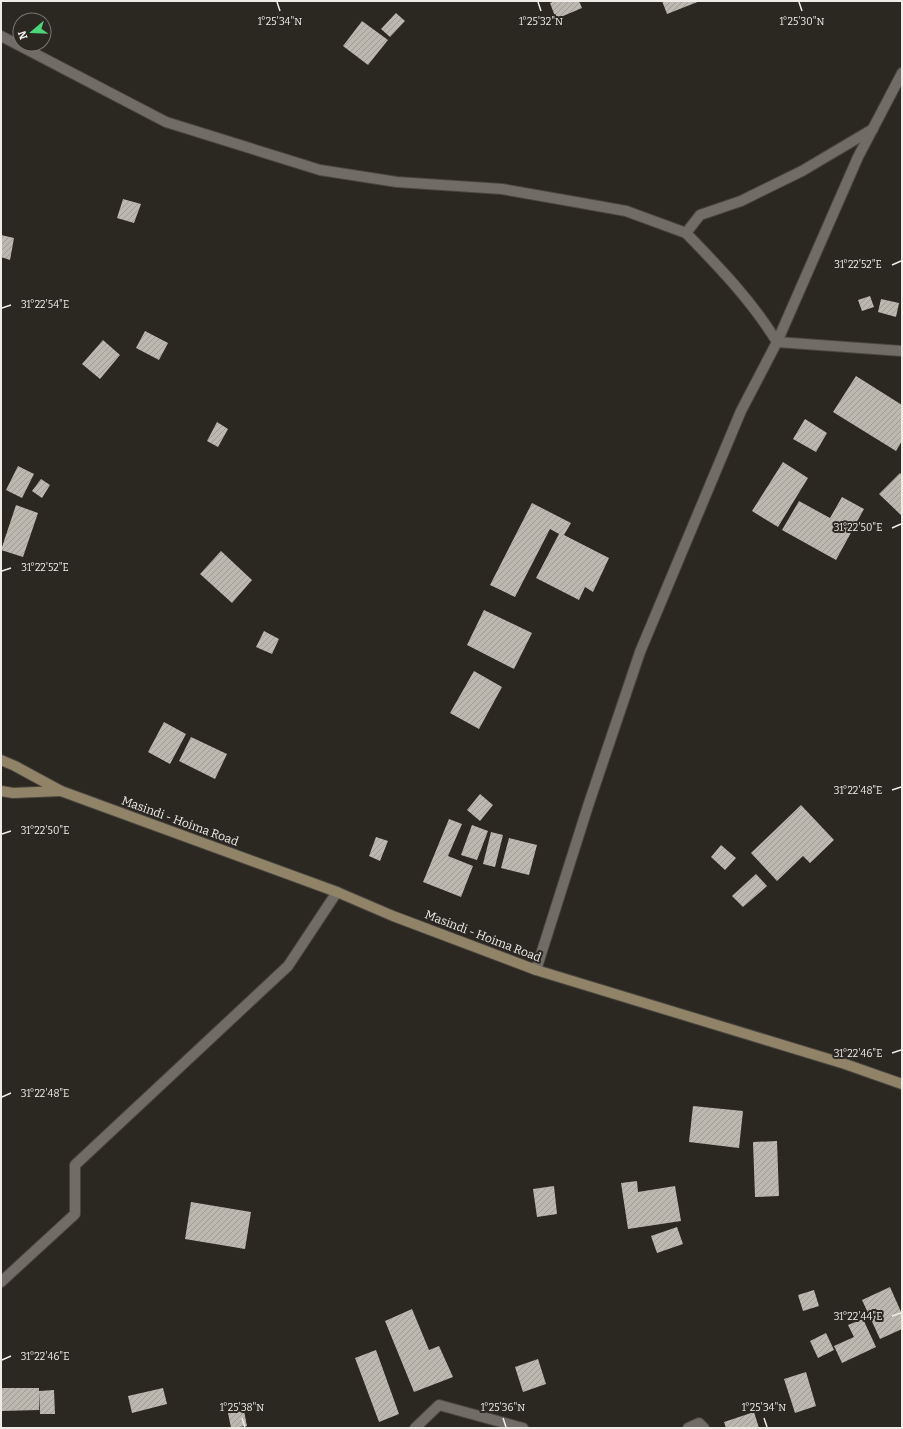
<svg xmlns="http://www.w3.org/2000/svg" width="903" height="1429" font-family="Bitter,serif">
	<defs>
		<pattern id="building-hatch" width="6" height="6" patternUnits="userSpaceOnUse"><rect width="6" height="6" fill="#bcb7af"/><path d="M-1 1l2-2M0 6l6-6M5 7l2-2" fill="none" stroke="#9f9b95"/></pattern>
	</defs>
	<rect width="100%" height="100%" fill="#2b2721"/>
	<g fill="url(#building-hatch)">
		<path d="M555 1H579L582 8 556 19 550 3Z"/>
		<path d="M662 1H700L667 14Z"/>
		<path d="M396 13 405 21 390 37 381 29Z"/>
		<path d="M362 21 388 40 368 65 343 46Z"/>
		<path d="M123 199 141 204 134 223 117 218Z"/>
		<path d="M1 235 14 238 10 260 1 257Z"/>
		<path d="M870 296 874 307 862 311 858 300Z"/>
		<path d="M881 299 899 303 896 317 878 312Z"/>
		<path d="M145 331 168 343 159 360 136 348Z"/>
		<path d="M103 340 120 355 100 379 82 364Z"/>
		<path d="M856 376 902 405V441L896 451 833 412Z"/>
		<path d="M805 419 827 433 816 452 793 439Z"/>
		<path d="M217 422 228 429 218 447 207 441Z"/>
		<path d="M783 462 808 478 778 527 752 511Z"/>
		<path d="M18 466 34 474 22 498 6 490Z"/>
		<path d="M900 473 902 475V516L879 494Z"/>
		<path d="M41 479 50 485 42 498 32 491Z"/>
		<path d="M842 497 864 509 836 560 782 530 799 501 830 518Z"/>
		<path d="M532 503 571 523 564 535 609 558 593 592 585 587 579 600 536 578 559 534 550 529 515 597 490 585Z"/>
		<path d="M16 505 38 513 23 557 1 550Z"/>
		<path d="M221 551 252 580 232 603 200 574Z"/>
		<path d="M484 610 532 633 514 669 467 645Z"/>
		<path d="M264 631 279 639 272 654 256 647Z"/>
		<path d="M474 671 502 687 479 729 450 713Z"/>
		<path d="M164 722 186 734 170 764 148 752Z"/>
		<path d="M191 737 227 754 215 779 179 761Z"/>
		<path d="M480 794 493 805 480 821 467 810Z"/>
		<path d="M801 805 834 840 810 863 803 856 777 881 751 853Z"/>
		<path d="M449 819 462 824 448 856 473 866 461 897 423 882Z"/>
		<path d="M472 825 488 831 477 860 461 855Z"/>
		<path d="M491 832 503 835 495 867 483 864Z"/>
		<path d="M376 837 388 841 380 861 369 856Z"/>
		<path d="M509 838 537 845 529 875 501 868Z"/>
		<path d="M721 845 736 858 725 870 711 857Z"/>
		<path d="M756 874 767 886 743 907 732 896Z"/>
		<path d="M693 1106 743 1111 739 1148 689 1142Z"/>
		<path d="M777 1141 779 1196 755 1197 753 1142Z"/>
		<path d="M637 1181 638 1192 675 1186 681 1221 628 1229 621 1183Z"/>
		<path d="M554 1186 557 1214 537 1217 533 1189Z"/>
		<path d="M191 1202 251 1212 245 1249 185 1239Z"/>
		<path d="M677 1227 683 1244 657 1253 651 1236Z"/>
		<path d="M890 1287 902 1314V1329L880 1339 862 1300Z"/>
		<path d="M814 1290 819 1306 803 1311 798 1295Z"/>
		<path d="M412 1309 429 1350 439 1346 453 1377 414 1392 385 1321Z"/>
		<path d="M863 1319 876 1347 842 1363 834 1346 854 1337 848 1325Z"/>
		<path d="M826 1333 834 1350 818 1358 810 1341Z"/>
		<path d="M376 1350 399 1414 379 1422 355 1358Z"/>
		<path d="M538 1359 546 1384 523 1392 515 1367Z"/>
		<path d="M806 1372 816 1406 795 1413 784 1379Z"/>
		<path d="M1 1388H39V1410L1 1411Z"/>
		<path d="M163 1388 167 1404 132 1413 128 1396Z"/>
		<path d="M54 1390 55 1414H40L39 1391Z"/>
		<path d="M244 1411 247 1426 231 1428 228 1413Z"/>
		<path d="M754 1412 759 1428H726L724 1422Z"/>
	</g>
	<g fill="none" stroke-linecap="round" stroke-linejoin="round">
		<g stroke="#49453f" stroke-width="12">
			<g id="minor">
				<path d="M1 36 166 122 320 170 397 182 502 189 570 201 626 211 686 233 700 215 741 201 802 171 873 129"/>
				<path d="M686 233C719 267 752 301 777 342L902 351"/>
				<path d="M1 1282 75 1214V1165L288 966 337 892"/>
				<path d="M415 1428 439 1405 523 1428"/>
				<path d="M688 1428 699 1423 704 1428"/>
			</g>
		</g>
		<g stroke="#49453f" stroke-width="12">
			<path id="tertiary" d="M536 970 588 806 640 652 741 411 777 342 858 157 902 73"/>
		</g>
		<g stroke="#49453f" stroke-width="12">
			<g id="secondary">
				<path d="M1 760 15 766 61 791 337 892 393 916 536 970 845 1064 902 1084"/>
				<path d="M1 791 13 793 61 791"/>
			</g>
		</g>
		<use href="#minor" stroke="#716c65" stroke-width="10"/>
		<use href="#tertiary" stroke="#716c65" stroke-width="10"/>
		<use href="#secondary" stroke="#908368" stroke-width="10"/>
	</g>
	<path fill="none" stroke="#efece8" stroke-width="1.5" d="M277 2 280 11M538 2 541 11M799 2 802 11M892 265 901 261M2 308 11 305M892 528 901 524M2 571 11 568M892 790 901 787M2 834 11 831M892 1053 901 1050M2 1097 11 1093M892 1316 901 1313M2 1360 11 1356M242 1418 245 1427M503 1418 506 1427M764 1418 767 1427"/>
	<g text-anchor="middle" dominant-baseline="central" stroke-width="4" stroke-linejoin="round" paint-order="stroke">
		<g font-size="12" fill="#efece8" stroke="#2b2721">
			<text transform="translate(180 821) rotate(20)">Masindi - Hoima Road</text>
			<text transform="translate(483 936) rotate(21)">Masindi - Hoima Road</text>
		</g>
	</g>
	<g font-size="10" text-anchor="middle" fill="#efece8" stroke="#2b2721" stroke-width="4" stroke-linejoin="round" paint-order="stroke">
		<text x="280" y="25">1°25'34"N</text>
		<text x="541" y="25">1°25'32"N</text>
		<text x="802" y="25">1°25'30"N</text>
		<text x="858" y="268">31°22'52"E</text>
		<text x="45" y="308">31°22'54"E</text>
		<text x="858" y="531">31°22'50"E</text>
		<text x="45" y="571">31°22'52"E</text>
		<text x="858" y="794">31°22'48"E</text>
		<text x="45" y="834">31°22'50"E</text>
		<text x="858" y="1057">31°22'46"E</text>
		<text x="45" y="1097">31°22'48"E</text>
		<text x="858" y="1320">31°22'44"E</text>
		<text x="45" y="1360">31°22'46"E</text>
		<text x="242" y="1411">1°25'38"N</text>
		<text x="503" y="1411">1°25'36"N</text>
		<text x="764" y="1411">1°25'34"N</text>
	</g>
	<rect width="903" height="1429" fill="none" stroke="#efece8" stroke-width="4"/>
	<g transform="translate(32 32) rotate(251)"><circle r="19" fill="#2b2721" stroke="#797671"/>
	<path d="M0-3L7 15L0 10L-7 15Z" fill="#4bd677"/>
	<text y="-6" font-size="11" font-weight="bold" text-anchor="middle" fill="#efece8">N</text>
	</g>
</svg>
